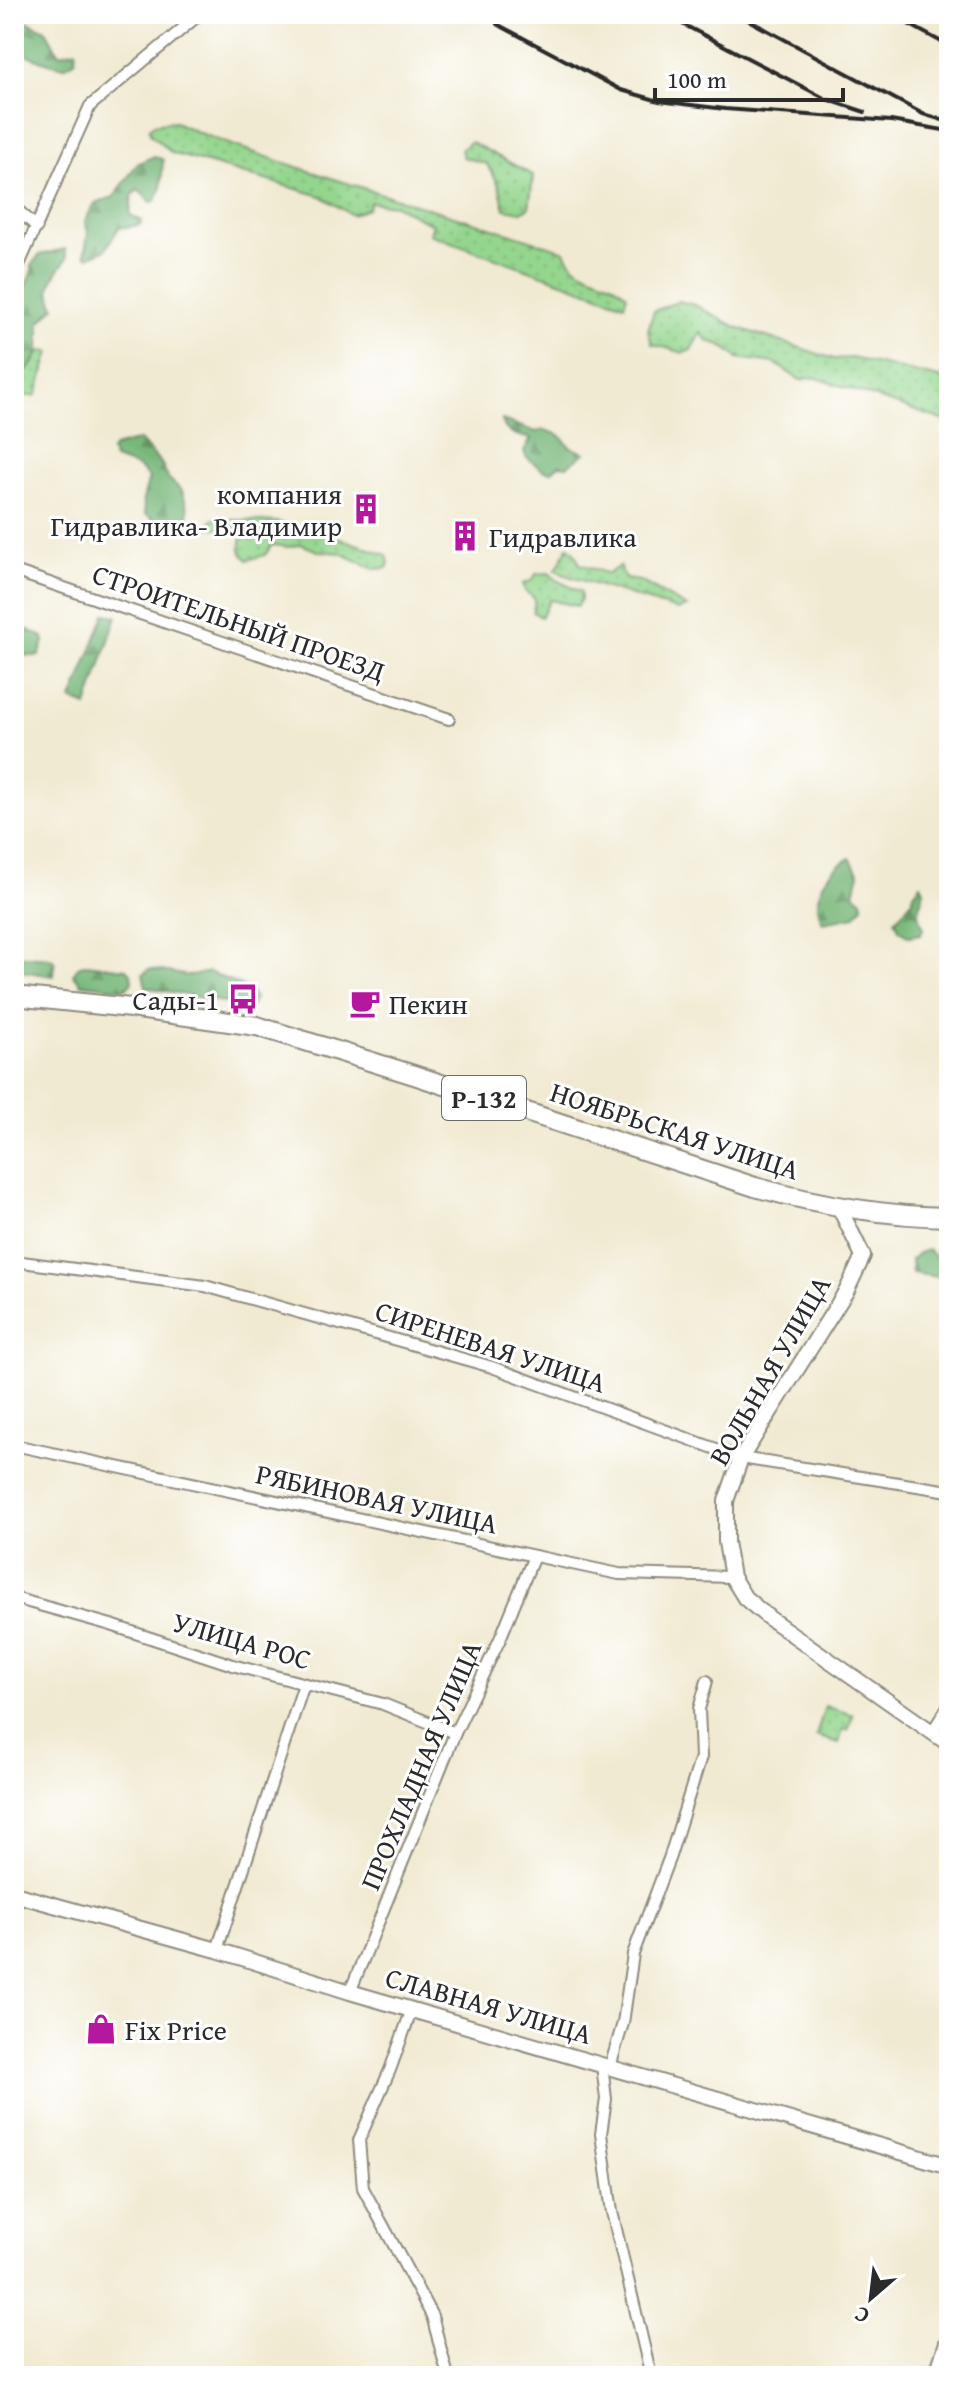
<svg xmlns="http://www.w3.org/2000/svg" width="963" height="2390" font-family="'Gentium Book Plus',serif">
	<defs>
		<pattern id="grass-dots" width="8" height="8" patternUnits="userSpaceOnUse" patternTransform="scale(2)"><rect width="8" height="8" fill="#94d68e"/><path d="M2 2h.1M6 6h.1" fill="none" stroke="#80b87b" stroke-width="1.8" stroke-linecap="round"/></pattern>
		<pattern id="forest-firs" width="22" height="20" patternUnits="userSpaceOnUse" patternTransform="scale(2)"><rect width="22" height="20" fill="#77b779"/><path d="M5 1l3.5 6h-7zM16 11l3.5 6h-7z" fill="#629563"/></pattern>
	</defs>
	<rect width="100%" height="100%" fill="#fff"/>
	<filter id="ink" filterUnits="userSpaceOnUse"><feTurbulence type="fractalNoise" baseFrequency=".0125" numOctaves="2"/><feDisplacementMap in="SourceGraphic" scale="16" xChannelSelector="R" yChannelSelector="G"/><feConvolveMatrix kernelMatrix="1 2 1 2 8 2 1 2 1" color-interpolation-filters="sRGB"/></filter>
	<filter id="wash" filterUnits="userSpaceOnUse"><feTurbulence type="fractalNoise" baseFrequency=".006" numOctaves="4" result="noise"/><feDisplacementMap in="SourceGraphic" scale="32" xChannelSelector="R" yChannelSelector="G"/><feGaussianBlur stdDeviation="1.8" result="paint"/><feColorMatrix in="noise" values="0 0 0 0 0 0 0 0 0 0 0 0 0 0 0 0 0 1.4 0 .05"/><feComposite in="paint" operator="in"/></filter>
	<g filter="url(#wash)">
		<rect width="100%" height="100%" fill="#f1ead2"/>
		<g fill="url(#grass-dots)" stroke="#60805c" stroke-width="2">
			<path d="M173 121C214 141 257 153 300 168 388 197 477 222 565 251 576 280 606 272 627 295L624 304 429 234 433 225 395 205 370 202 368 208 352 215 321 196 172 153 151 135 149 129 154 124Z"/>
			<path d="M471 142 533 175 529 208 521 212 505 209 499 185 487 164 463 157 461 149Z"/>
			<path d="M679 301 695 305 736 327 834 359 852 358 949 380V422L814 377 800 380 774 363 738 358 721 345 707 341 701 332 691 350 684 353 652 344 648 330 654 311Z"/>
			<path d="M40 351 50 352 37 394 34 396 14 395V368L25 371 32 366Z"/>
			<path d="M213 519 278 522 295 528 314 529 387 555 389 563 387 568 374 569 341 553 318 551 301 544 289 547 272 545 265 555 248 560C237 551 241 544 243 531 234 525 219 530 208 527Z"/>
			<path d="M568 547 574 552 580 564 608 574 619 566 625 579 640 581 687 607 677 610 565 575 556 570Z"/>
			<path d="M549 573 558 581 581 592V599L577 606 550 600 541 617 533 612 535 599 525 591 523 584 533 580 536 574Z"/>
			<path d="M825 1706 853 1715 848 1730 843 1729 839 1743 816 1736Z"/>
		</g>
		<g fill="url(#forest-firs)" stroke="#517152" stroke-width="2">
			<path d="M14 15 46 30 59 54 76 50 75 61 64 67C44 62 29 59 14 44Z"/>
			<path d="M154 156 163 160 161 189 155 201 151 202 138 190 132 195 130 215 142 221 140 225 119 228 105 250 89 257 85 255 88 232 85 221 95 203 114 197 137 164Z"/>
			<path d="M65 249 67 258C54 278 44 283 55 307L40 322C40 341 42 359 25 371L14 368V305L32 273V264L40 255Z"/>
			<path d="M502 420 536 432 545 430 560 435 570 447 585 453 567 466 559 465 551 472 543 470 526 457 524 451 531 439C518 435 505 435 502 420Z"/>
			<path d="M139 440 161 463 168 478 182 491 188 509V524C173 527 158 524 145 514L143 500 149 478 138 467 114 459 111 451 114 447Z"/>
			<path d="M105 614 117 616 87 706 72 700Z"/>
			<path d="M16 624 43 637 44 642 39 656H28L14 651Z"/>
			<path d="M850 858 859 874 854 893 862 900 863 906 855 916 823 922C809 896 827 870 850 858Z"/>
			<path d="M921 884 924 890 918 914 924 928 920 934 909 936 899 929 895 920 912 901 914 893Z"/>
			<path d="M14 955 50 958 55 962 54 976 14 970Z"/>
			<path d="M86 964 126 969 131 973 132 982 125 989 82 984 73 974 78 967Z"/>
			<path d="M149 969 191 976 209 972 248 989 255 998 252 1005 246 1007 146 987 143 974Z"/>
			<path d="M928 1250 940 1262 949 1256V1279L912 1273 911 1260 919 1253Z"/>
		</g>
	</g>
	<g filter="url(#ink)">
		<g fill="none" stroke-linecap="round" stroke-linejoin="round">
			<g stroke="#8e8a7e" stroke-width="14">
				<g id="minor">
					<path d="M14 207 37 227"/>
					<path d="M14 276 90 106 200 14"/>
					<path d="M14 571 449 719"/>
					<path d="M14 1261 205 1286 492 1367 741 1458 949 1491"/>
					<path d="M14 1445 619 1574 732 1577"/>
					<path d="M14 1598 111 1625 236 1666 383 1704 455 1733"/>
					<path d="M932 1732 949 1705"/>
					<path d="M217 1950 304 1684"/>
					<path d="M350 1992 455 1733 500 1639 534 1556"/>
					<path d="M412 2009 390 2070 359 2140 363 2188 432 2316 448 2376"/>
					<path d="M602 2065 606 2099 601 2134 612 2212 651 2376"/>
					<path d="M610 2067 623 2023 633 1954 670 1856 701 1757 699 1709 707 1681"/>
					<path d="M934 2376 949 2330"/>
				</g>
			</g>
			<g stroke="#8e8a7e" stroke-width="18">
				<g id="tertiary">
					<path d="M839 1207 863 1256 847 1290 741 1458 726 1501V1542L732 1577 745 1598 769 1618 949 1744"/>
					<path d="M14 1894 217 1950 350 1992 949 2166"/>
				</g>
			</g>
			<g stroke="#8e8a7e" stroke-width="22">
				<path id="trunk" d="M14 996 131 1008 257 1026 414 1075 755 1187C820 1205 882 1216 949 1217"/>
			</g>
			<use href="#minor" stroke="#fff" stroke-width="10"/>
			<use href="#tertiary" stroke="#fff" stroke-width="14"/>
			<use href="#trunk" stroke="#fff" stroke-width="18"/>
			<g stroke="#2b2b2b" stroke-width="4">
				<path d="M737 14 923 114 949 122"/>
				<path d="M890 14 949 46"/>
				<path d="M671 18 826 99 865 112"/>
				<path d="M497 24 621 90 659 101 725 109 891 121 949 131"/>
			</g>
		</g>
	</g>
	<defs>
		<g id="building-bare" transform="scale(2.4)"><path d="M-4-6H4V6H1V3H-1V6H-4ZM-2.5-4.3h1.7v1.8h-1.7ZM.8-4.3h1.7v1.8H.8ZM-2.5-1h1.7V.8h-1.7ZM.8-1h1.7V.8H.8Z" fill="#b5179e" stroke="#fff" stroke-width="2.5" paint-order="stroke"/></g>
		<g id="bus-bare" transform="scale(2.4)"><path d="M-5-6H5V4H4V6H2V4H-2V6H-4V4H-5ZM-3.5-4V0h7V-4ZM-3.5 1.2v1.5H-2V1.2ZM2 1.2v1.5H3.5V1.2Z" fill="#b5179e" stroke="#fff" stroke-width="2.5" paint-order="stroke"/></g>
		<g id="cafe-bare" transform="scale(2.4)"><path d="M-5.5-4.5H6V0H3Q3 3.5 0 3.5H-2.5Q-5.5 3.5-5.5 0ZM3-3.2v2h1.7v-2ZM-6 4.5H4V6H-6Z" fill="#b5179e" stroke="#fff" stroke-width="2.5" paint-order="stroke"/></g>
		<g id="shop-bare" transform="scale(2.4)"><path d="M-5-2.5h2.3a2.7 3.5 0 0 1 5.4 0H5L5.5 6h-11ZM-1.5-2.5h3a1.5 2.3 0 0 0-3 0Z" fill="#b5179e" stroke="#fff" stroke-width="2.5" paint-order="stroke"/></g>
	</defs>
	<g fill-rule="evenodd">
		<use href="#building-bare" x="366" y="509"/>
		<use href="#building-bare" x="465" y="536"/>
		<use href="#bus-bare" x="243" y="999"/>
		<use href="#cafe-bare" x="365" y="1003"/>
		<use href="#shop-bare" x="101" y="2029"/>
	</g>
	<g text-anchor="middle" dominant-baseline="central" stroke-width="6" stroke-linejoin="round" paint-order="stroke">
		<rect fill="#fff" stroke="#6b6b6b" stroke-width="2" x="442" y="1076" width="84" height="44" rx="6"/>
		<g font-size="26" font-weight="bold" fill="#2b2b2b">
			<text x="484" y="1098">Р-132</text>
		</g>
		<g font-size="28" fill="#2b2b2b" stroke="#fff" text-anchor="start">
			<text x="342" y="493" text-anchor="end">компания<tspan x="342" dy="32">Гидравлика- Владимир</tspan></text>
			<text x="489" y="536">Гидравлика</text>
			<text x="219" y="999" text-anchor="end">Сады-1</text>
			<text x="389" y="1003">Пекин</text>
			<text x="125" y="2029">Fix Price</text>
		</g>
		<g font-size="28" fill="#2b2b2b" stroke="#fff">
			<text transform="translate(239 622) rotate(19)">СТРОИТЕЛЬНЫЙ ПРОЕЗД</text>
			<text transform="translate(675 1130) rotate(18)">НОЯБРЬСКАЯ УЛИЦА</text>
			<text transform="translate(491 1346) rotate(18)">СИРЕНЕВАЯ УЛИЦА</text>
			<text transform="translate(769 1370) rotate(-60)">ВОЛЬНАЯ УЛИЦА</text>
			<text transform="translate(377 1498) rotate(12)">РЯБИНОВАЯ УЛИЦА</text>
			<text transform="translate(242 1640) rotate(16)">УЛИЦА РОС</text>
			<text transform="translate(420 1765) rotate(-67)">ПРОХЛАДНАЯ УЛИЦА</text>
			<text transform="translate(489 2005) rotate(16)">СЛАВНАЯ УЛИЦА</text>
		</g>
	</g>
	<rect width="963" height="2390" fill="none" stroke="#fff" stroke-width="48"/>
	<g transform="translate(871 2298) rotate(208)" stroke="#ffffff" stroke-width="6" paint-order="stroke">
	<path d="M0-6L14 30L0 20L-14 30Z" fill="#2b2b2b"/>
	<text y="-12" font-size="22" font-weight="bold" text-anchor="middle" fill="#2b2b2b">С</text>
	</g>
	<path d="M655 88v12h188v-12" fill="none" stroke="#2b2b2b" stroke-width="4"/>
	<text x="667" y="88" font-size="24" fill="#2b2b2b" stroke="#ffffff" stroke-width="6" paint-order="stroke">100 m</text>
</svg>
